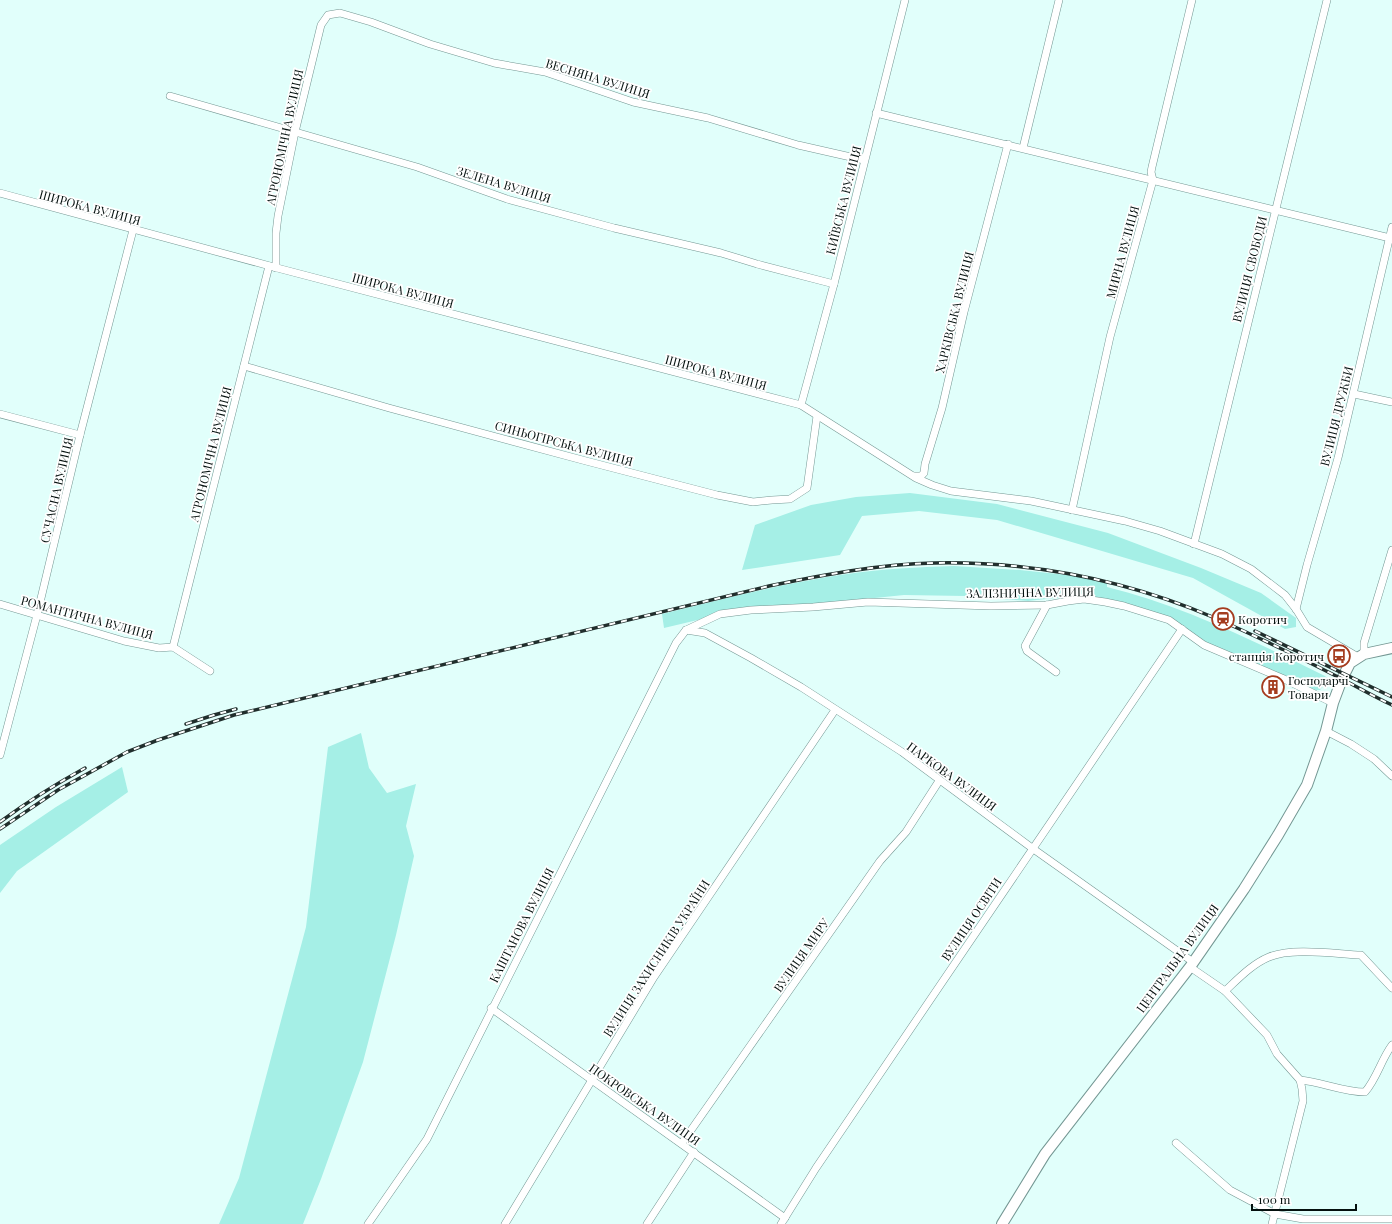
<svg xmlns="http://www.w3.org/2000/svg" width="1392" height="1224" font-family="'Playfair Display',serif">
	<rect width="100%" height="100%" fill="#e1fffb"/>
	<g fill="#a5efe6">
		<path d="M910 493 997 504 1108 533 1201 568 1261 593 1296 618V627L1285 629 1193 578 997 520 919 511 862 516 840 555 742 570 755 525 811 505 856 497Z"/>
		<path d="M954 566 1020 570 1077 576 1107 583V587C1184 606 1254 641 1325 676L1327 678 1326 683 1320 690H1315L1208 644 1179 626 1106 602 1064 597 1028 601 965 596 904 595 727 613 664 628 662 614C723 599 784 583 847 574 882 569 918 567 954 566Z"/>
		<path d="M361 733 369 768 387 793 416 784 406 826 414 856 396 935 363 1062 321 1179 303 1224H219L239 1178 306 927 328 747Z"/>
		<path d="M122 767 128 792 17 871 0 893V845L56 807Z"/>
	</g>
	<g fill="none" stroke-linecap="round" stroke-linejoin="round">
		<g stroke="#749793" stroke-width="8">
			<g id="street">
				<path d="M170 96 417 167 507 199 614 228 721 253 757 264 834 284"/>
				<path d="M876 113 1390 238 1392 237"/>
				<path d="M1023 148 1059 0"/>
				<path d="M0 193 281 269 801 405 916 478 932 485 951 491 1031 501 1125 521 1160 531 1222 554 1251 569 1285 595 1296 609 1307 627 1358 657"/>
				<path d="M276 268V233L278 216 295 132 321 25 328 15 340 13 371 22 430 44 494 63 545 72 633 102 708 118 798 145 864 160"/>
				<path d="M244 366 389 408 586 461 717 495 753 502 772 500 790 499 807 488 817 416"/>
				<path d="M1354 394 1392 402"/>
				<path d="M801 405 834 284 905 0"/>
				<path d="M0 414 80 435"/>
				<path d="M914 476H921L924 473 925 464 942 408 964 312 1008 144"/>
				<path d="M1072 510 1110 337 1153 180 1151 172 1152 167 1192 0"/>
				<path d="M1194 544 1327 0"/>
				<path d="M0 604 124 641 159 648 173 647 210 671"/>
				<path d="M1047 605 1025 646 1027 651 1056 672"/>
				<path d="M1296 609 1307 565 1338 458 1392 227"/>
				<path d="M686 630 705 633 751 658 801 687 902 752 1032 848 1193 962"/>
				<path d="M173 647 269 266"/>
				<path d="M1364 654V643L1392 550"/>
				<path d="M1326 731 1351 744 1374 759 1392 776"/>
				<path d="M0 755 37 615 80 435 133 230"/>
				<path d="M1190 967 1225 991 1267 1035 1277 1054 1300 1080 1302 1089 1303 1101 1272 1224"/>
				<path d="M1225 991C1238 979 1252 964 1269 957 1292 947 1336 954 1361 955L1392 988"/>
				<path d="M491 1008 785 1218"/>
				<path d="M1300 1080C1322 1082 1343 1092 1365 1092 1377 1078 1381 1060 1392 1045"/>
				<path d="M682 1143 880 861 906 832 939 781"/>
				<path d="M1176 1143 1230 1190 1275 1214 1303 1219H1392"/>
				<path d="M368 1224 427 1139 676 643 686 630 720 614 751 610 813 607 868 602 991 606 1047 605 1068 601 1084 599 1105 602 1124 606 1169 620 1204 645 1284 679 1333 703"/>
				<path d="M505 1224 654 977 835 710"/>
				<path d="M647 1224 694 1152"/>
				<path d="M781 1224 816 1168 1182 629"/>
			</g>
		</g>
		<g stroke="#749793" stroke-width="12">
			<path id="secondary" d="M1002 1224 1045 1154 1190 967 1244 889 1278 835 1307 785 1326 731 1333 703 1342 679 1350 663 1364 654 1392 648"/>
		</g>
		<use href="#street" stroke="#fff" stroke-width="7"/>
		<use href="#secondary" stroke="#fff" stroke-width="10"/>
		<g stroke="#212f2d" stroke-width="3.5">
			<g id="rail">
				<path d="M1255 631 1392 697"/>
				<path d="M186 724 214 715 236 709"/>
				<path d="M0 822C27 802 56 784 85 768"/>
				<path d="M0 829 58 790 127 752 158 740 234 715 769 586C823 575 879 564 934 563 1032 561 1126 580 1215 618 1258 637 1301 658 1342 679 1359 688 1375 697 1392 705"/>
			</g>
		</g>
		<use href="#rail" stroke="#fff" stroke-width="2" stroke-dasharray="6" stroke-linecap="butt"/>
	</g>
	<defs>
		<g id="station-ring" transform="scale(1.15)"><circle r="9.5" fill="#fff" stroke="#a43c1f" stroke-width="1.5"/><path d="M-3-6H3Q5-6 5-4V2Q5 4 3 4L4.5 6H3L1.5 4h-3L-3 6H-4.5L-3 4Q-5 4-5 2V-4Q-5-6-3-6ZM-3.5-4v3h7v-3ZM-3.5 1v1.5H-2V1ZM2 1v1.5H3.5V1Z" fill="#a43c1f"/></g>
		<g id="bus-ring" transform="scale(1.15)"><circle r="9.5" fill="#fff" stroke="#a43c1f" stroke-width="1.5"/><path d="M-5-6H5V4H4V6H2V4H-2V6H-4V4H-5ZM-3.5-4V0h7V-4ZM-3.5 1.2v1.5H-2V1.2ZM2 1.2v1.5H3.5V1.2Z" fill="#a43c1f"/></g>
		<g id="building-ring" transform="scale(1.15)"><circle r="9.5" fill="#fff" stroke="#a43c1f" stroke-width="1.5"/><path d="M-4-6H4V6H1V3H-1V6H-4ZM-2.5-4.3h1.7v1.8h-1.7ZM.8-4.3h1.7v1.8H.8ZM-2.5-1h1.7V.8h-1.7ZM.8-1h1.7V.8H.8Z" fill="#a43c1f"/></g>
	</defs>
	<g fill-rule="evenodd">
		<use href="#station-ring" x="1223" y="619"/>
		<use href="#bus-ring" x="1339" y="656"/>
		<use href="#building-ring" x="1273" y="687"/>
	</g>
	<g text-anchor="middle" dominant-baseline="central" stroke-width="3.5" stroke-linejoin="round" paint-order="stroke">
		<g font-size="12" fill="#04100e" stroke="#fff">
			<text transform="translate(598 78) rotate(17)">ВЕСНЯНА ВУЛИЦЯ</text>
			<text transform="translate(284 137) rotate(-78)">АГРОНОМІЧНА ВУЛИЦЯ</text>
			<text transform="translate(504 184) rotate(17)">ЗЕЛЕНА ВУЛИЦЯ</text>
			<text transform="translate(843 200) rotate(-76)">КИЇВСЬКА ВУЛИЦЯ</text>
			<text transform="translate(90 207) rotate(15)">ШИРОКА ВУЛИЦЯ</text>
			<text transform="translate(1122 252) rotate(-75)">МИРНА ВУЛИЦЯ</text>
			<text transform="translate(1249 269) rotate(-76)">ВУЛИЦЯ СВОБОДИ</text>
			<text transform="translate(403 290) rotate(15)">ШИРОКА ВУЛИЦЯ</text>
			<text transform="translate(954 312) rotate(-76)">ХАРКІВСЬКА ВУЛИЦЯ</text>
			<text transform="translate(716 372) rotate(15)">ШИРОКА ВУЛИЦЯ</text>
			<text transform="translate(1336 416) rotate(-76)">ВУЛИЦЯ ДРУЖБИ</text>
			<text transform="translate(564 443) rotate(15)">СИНЬОГІРСЬКА ВУЛИЦЯ</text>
			<text transform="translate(210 454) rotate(-76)">АГРОНОМІЧНА ВУЛИЦЯ</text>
			<text transform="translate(56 490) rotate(-77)">СУЧАСНА ВУЛИЦЯ</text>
			<text transform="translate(1030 592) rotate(-1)">ЗАЛІЗНИЧНА ВУЛИЦЯ</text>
			<text transform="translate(87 617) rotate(15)">РОМАНТИЧНА ВУЛИЦЯ</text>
			<text transform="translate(952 776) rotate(36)">ПАРКОВА ВУЛИЦЯ</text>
			<text transform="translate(971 919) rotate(-56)">ВУЛИЦЯ ОСВІТИ</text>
			<text transform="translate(521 925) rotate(-63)">КАШТАНОВА ВУЛИЦЯ</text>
			<text transform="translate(801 955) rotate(-55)">ВУЛИЦЯ МИРУ</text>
			<text transform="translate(656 958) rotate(-57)">ВУЛИЦЯ ЗАХИСНИКІВ УКРАЇНИ</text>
			<text transform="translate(1177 958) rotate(-54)">ЦЕНТРАЛЬНА ВУЛИЦЯ</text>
			<text transform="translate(645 1104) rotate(35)">ПОКРОВСЬКА ВУЛИЦЯ</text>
		</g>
		<g font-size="12" fill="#04100e" stroke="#fff" text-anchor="start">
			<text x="1238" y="619">Коротич</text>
			<text x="1324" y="656" text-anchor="end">станція Коротич</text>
			<text x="1288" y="680">Господарчі<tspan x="1288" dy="14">Товари</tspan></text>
		</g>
	</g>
	<path d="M1252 1204v6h104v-6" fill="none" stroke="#04100e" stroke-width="2"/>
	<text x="1258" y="1204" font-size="12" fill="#04100e" stroke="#ffffff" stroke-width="3" paint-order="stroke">100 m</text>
</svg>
